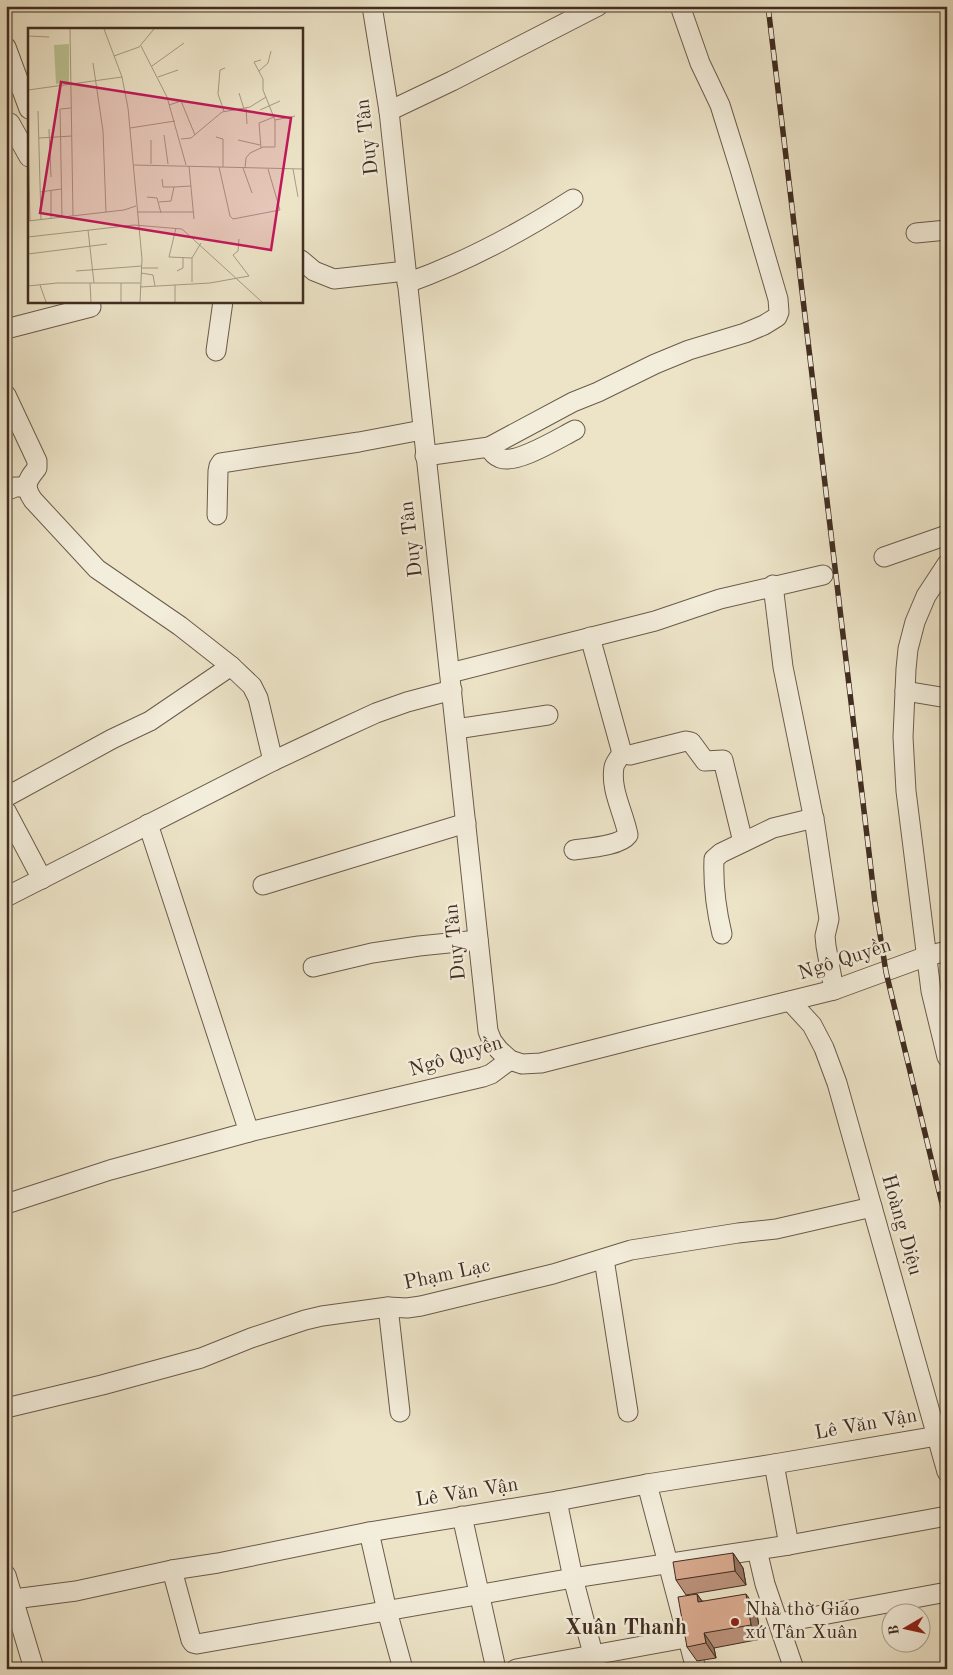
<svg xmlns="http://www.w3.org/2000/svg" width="953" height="1675" font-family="'Old Standard TT',serif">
	<rect width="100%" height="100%" fill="#ede4c8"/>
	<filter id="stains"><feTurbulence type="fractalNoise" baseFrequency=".004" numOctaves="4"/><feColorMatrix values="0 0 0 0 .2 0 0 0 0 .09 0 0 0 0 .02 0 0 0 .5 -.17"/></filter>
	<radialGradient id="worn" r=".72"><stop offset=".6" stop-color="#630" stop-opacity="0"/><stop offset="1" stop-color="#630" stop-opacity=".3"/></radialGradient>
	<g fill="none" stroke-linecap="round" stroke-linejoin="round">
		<g stroke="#6b5b4b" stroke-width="21">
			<g id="minor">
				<path d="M372 6 389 111 488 1031 492 1041 499 1050 510 1060 522 1064 541 1063 647 1036 834 990 927 956 947 951"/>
				<path d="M6 47 29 109"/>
				<path d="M389 111 452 81 598 6"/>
				<path d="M10 123 29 157"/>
				<path d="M916 233 947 230"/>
				<path d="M301 260 314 271 334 279 406 271"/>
				<path d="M407 283C466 262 520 233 573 199"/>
				<path d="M6 329 91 307"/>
				<path d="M216 351 223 301"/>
				<path d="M6 395 37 461V468C27 481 23 485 33 500L97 569 180 626 231 666 252 686 258 698 273 761"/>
				<path d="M489 447C491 451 495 456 500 458 516 465 559 438 575 430"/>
				<path d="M425 456 489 447 573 402 598 392 655 364 689 350 745 333 764 325 777 317 779 312 778 299 740 169 720 105 700 63 680 6"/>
				<path d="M6 491 15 487H27"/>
				<path d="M217 515 218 471 219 466 221 463 359 442 422 430"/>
				<path d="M884 557 947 535"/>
				<path d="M947 564 926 596 915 622 908 649 906 669 903 737 906 791 931 991 947 1057"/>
				<path d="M773 585 783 667 815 825 829 919 825 936 826 946 834 990"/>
				<path d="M590 637 622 753 630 755 686 741 691 742 705 761 723 760 743 842"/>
				<path d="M450 673 655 621 720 599 823 575"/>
				<path d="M905 691 947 698"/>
				<path d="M456 729 548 715"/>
				<path d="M6 797 112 739 150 721 231 666"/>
				<path d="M6 811 42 879"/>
				<path d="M148 824 249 1132"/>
				<path d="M574 850C588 848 620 846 628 835 624 813 610 790 614 767 615 762 620 757 622 753"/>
				<path d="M263 885 466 823"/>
				<path d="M6 897 273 761 339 730 376 713 407 702 452 690"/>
				<path d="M722 934C716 909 713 884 714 859L721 853 773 828 814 818"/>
				<path d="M313 967 372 953 419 946 478 940"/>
				<path d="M790 1001 812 1025 824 1048 837 1083 947 1472"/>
				<path d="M6 1204 110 1170 249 1132 483 1077 491 1074 510 1060"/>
				<path d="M604 1259 628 1412"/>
				<path d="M388 1307 400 1412"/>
				<path d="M6 1408 102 1385 201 1358 251 1338 305 1320 322 1316 388 1307 407 1308 421 1306 553 1274 631 1250 738 1233 776 1229 872 1207"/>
				<path d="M774 1464 789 1545"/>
				<path d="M647 1484 696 1669"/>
				<path d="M557 1501 573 1578 597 1669"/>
				<path d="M462 1516 496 1669"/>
				<path d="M369 1532 387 1611 403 1669"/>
				<path d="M757 1550 765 1584 794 1669"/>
				<path d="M172 1570 191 1640 193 1643 197 1644 573 1578 789 1545 947 1516"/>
				<path d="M6 1575 34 1669"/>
				<path d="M6 1600 76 1591 172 1570 218 1563 369 1532 557 1501 647 1484 774 1464 937 1436"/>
				<path d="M779 1623 947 1592"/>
				<path d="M516 1669 686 1638"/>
			</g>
		</g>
		<use href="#minor" stroke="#f3eddb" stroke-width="19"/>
		<g stroke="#402d21" stroke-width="5.5">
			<path id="rail" d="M768 6 875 903 886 972 947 1224"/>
		</g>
		<use href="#rail" stroke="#f3eddb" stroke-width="4" stroke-dasharray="11" stroke-linecap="butt"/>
	</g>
	<g fill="#bb927b" stroke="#402d21">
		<path d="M733 1553 743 1568 746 1585 686 1595 676 1580Z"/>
		<path d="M697 1594 702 1601 756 1608 761 1639 714 1648 716 1658 697 1661 687 1647Z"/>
	</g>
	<g fill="#987764" stroke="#402d21">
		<path d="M733 1553 743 1568 746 1585 735 1571Z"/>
		<path d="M697 1594 707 1609 698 1602Z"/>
		<path d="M746 1594 756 1608 761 1639 751 1625Z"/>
		<path d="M704 1633 714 1648 716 1658 706 1643Z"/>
	</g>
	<g fill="#d9aa8f" stroke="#402d21">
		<path d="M733 1553 735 1571 676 1580 673 1562Z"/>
		<path d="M697 1594 698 1602 746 1594 751 1625 704 1633 706 1643 687 1647 678 1597Z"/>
	</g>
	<circle fill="#8f2418" stroke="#f3eddb" stroke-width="2" cx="735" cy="1622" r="5"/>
	<g text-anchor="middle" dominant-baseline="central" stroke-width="5" stroke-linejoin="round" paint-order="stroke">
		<g font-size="20" fill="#402d21" stroke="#f3eddb">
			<text transform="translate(368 137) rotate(-97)">Duy Tân</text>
			<text transform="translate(412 539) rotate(-97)">Duy Tân</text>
			<text transform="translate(456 942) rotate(-96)">Duy Tân</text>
			<text transform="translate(845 960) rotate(-18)">Ngô Quyền</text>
			<text transform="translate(456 1057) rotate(-17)">Ngô Quyền</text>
			<text transform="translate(901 1225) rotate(74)">Hoàng Diệu</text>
			<text transform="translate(447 1275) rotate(-12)">Phạm Lạc</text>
			<text transform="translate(866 1425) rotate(-10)">Lê Văn Vận</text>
			<text transform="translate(467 1493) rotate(-9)">Lê Văn Vận</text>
		</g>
		<g font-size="20" fill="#402d21" stroke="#f3eddb" text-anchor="start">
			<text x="745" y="1610">Nhà thờ Giáo<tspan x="745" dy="23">xứ Tân Xuân</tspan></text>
		</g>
		<g font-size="22" font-weight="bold" fill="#402d21" stroke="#f3eddb">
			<text x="626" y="1628">Xuân Thanh</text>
		</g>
	</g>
	<g transform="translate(28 28)">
		<rect width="275" height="275" fill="#ede4c8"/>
		<path d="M41 16V54L28 56 26 17Z" fill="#bcc393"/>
		<path fill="none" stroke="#a89b85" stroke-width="1" d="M42 1 45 188M76 1 94 49 100 80 114 231 112 274M0 8 21 9M113 18 139 69 158 137M86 28 111 19 126 1M65 35 75 103 78 184M0 37V62M124 38 156 15M231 43 240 35 243 23M130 49 150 42M0 62 94 49M211 65 216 81M141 77 153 73 167 107M218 80 219 96M232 82 252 73M10 83 13 192M196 83 190 66 192 42 197 40M247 92 267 88M102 100 147 93M21 101 23 149M136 107 140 136M188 109 195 111V139M11 110 44 108M153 111 163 110 194 84 222 79 238 69M123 112V136M210 112 232 117M0 114 2 193M233 120 231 95 246 89M106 137 275 141M161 138 166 191M191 139 202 188 205 191 252 182 240 141M215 140 224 165M217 140 218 130 222 125 235 119H247V92L235 62V51L226 34 233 32M265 141 270 169M134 151 135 159H146M23 162V190M12 164 33 161M119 169 129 170 133 185M131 174 143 173 146 159 163 158M109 184H166M34 189 32 81 43 80M0 193 96 182 108 178M148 200 141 229 164 230M60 202 66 255M0 209 106 197 154 201 234 274M0 226 79 216M114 240H130M48 243 114 238M149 243 155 240V229M113 245 125 247 127 258M164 254V230L173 215M62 255 63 274M12 257 18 274M147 257V274M0 258 29 255H112M112 259 182 255 221 248 205 227 210 223 211 211M93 274V255"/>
		<path fill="#c2185b" fill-opacity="0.15" stroke="#c2185b" stroke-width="2.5" d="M33 54 263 90 243 222 12 185Z"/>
		<rect width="275" height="275" fill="none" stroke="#402d21" stroke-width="2.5"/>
	</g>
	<rect width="953" height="1675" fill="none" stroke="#ede4c8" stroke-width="25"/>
	<rect x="8" y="8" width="938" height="1660" fill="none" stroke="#402d21" stroke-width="2.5"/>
	<rect x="12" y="12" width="928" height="1650" fill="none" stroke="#402d21"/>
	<g transform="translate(906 1628) rotate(261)"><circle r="24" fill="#f3eddb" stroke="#aba091"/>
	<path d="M0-4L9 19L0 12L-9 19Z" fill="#8f2418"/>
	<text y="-8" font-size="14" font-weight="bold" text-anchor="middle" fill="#402d21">B</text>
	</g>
	<rect width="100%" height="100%" filter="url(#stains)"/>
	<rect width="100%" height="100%" fill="url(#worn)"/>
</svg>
